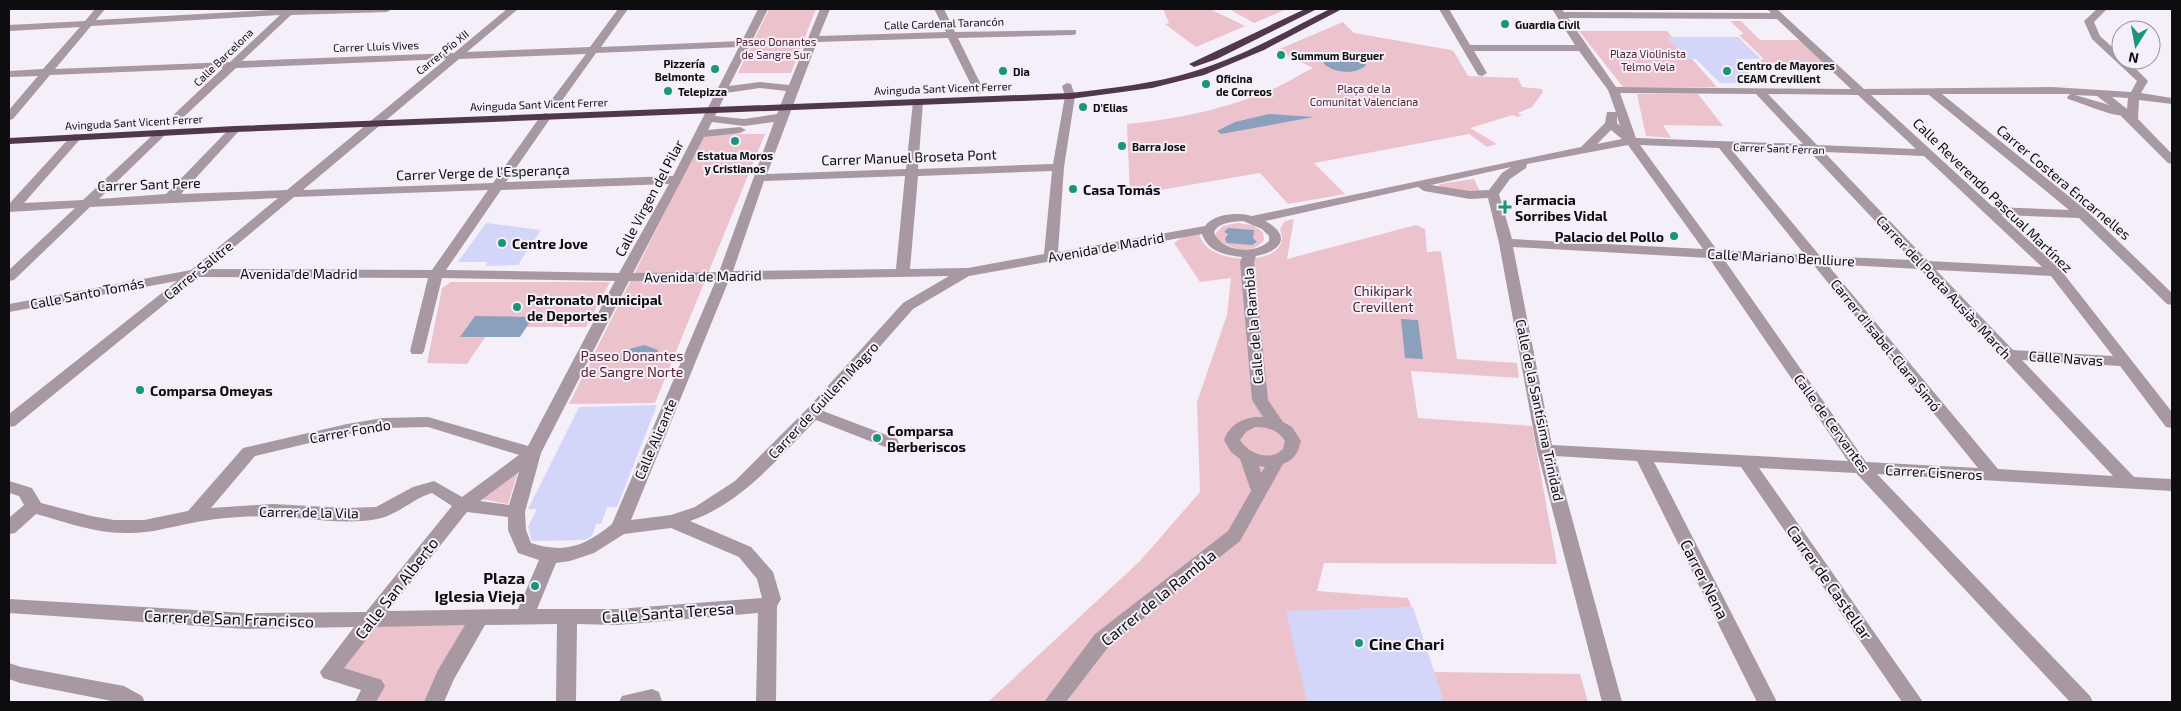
<svg xmlns="http://www.w3.org/2000/svg" width="2181" height="711" font-family="'Exo 2',sans-serif">
	<rect width="100%" height="100%" fill="#f4eff8"/>
	<g fill="#ecc3cc">
		<path d="M769 9H816L791 73H738Z"/>
		<path d="M1163 9H1210L1245 26 1196 47 1165 24 1169 23Z"/>
		<path d="M1229 9H1287L1254 23Z"/>
		<path d="M1730 21H1741L1760 40H1804L1830 64 1762 63 1760 60 1764 59 1739 35 1744 34Z"/>
		<path d="M1343 22 1354 33 1451 50 1454 52 1468 76 1518 78 1522 87 1542 89 1543 92 1532 107 1518 113 1522 115 1517 117 1513 115 1470 128 1497 144 1487 147 1469 134 1314 163 1345 194 1288 204 1260 173 1130 195 1127 124C1171 120 1216 111 1258 95 1277 89 1295 77 1313 68L1277 50Z"/>
		<path d="M1579 31H1667L1717 87H1623Z"/>
		<path d="M1637 94H1698L1723 126 1663 125 1671 138 1646 136Z"/>
		<path d="M704 134H765L655 403 569 404Z"/>
		<path d="M1474 179 1480 192 1467 193 1440 187 1439 184Z"/>
		<path d="M1294 219 1287 259 1416 225 1425 229 1427 252 1441 251 1457 359 1517 363 1519 378 1411 371 1418 418 1532 426 1557 564 1324 563 1317 591 1408 598 1431 667 1435 672 1580 674 1588 702H988L1140 561 1200 492 1197 402 1227 315 1231 278 1200 282 1174 243 1183 237 1199 232C1204 270 1297 266 1280 230 1283 221 1286 220 1294 219Z"/>
		<path d="M1237 223 1252 225 1263 232 1264 240C1252 256 1229 249 1216 238V233L1223 226Z"/>
		<path d="M451 282H610L586 327H492L467 364 427 363 442 288Z"/>
		<path d="M518 472 508 504 481 499Z"/>
		<path d="M471 621 430 702H372L384 681 343 668 378 623Z"/>
	</g>
	<g fill="#8ba0bc">
		<path d="M1348 54 1360 58 1366 63 1365 66C1355 75 1334 73 1324 64V61L1334 55Z"/>
		<path d="M1269 114 1314 117 1221 134 1217 131 1235 122Z"/>
		<path d="M1228 228 1254 230 1253 238 1257 242 1252 245 1227 243 1225 239 1228 234 1224 232Z"/>
		<path d="M475 316 533 317 520 337H460Z"/>
		<path d="M1401 319 1418 320 1423 359 1405 358Z"/>
		<path d="M644 345 658 350 657 360H617L626 350Z"/>
	</g>
	<g fill="#d4d6f9">
		<path d="M1666 37H1738L1761 59H1735L1759 83H1720L1696 59H1688Z"/>
		<path d="M486 223 541 230 518 265 485 266 488 262H458Z"/>
		<path d="M657 405 617 507H607L601 524H596L592 536 585 540 532 541 528 527 537 509H528L579 407Z"/>
		<path d="M1413 607 1444 702H1307L1286 611Z"/>
	</g>
	<g fill="none" stroke-linecap="round" stroke-linejoin="round">
		<g fill="#a798a2" fill-rule="evenodd">
			<path d="M95 9H105L96 20 287 9H392L387 12 291 15 242 61 454 53 507 9H518L467 52 590 47 618 9H628L601 47 742 41 758 9H768L729 86 760 82 789 85 820 9H830L819 36 946 32 934 9H944L955 32 1076 30V34L1073 35 958 38 984 91 979 94 974 91 948 38 817 42 767 174 906 169 913 102 918 99 923 102 918 169 1053 164 1065 96 1062 86 1067 83 1071 84 1075 96 1064 167 1058 252 1205 226C1214 213 1239 212 1252 216L1581 147 1605 123 1607 112H1616L1608 90 1579 51H1474L1487 73 1482 76 1478 75 1439 9H1449L1470 45H1575L1552 9H1562L1564 12 1771 13 1767 9H1777L1864 89 2052 87 2131 92 2137 81 2092 39 2084 21 2097 9H2107L2094 22 2100 36 2121 55V60H2127L2148 81 2141 93 2172 98V104L2139 100 2138 119 2172 154V164L2168 163 2120 115C2115 117 2078 102 2068 99L2067 97 2070 94H1942L2087 211 2172 293V305L2167 304 2079 218 2001 215 2060 269 2172 412V428L2166 427 2120 366 2022 360 2134 477 2172 479V491L1877 474 2090 696 2093 702H2070L1856 473 1759 468 1923 702H1902L1741 467 1654 462 1777 702H1757L1637 461 1555 456 1622 702H1602L1537 450 1499 243 1488 198 1470 199 1424 191 1418 187 1265 221C1292 235 1282 251 1256 256L1254 262 1268 400 1283 422 1292 427 1301 441C1298 453 1294 460 1283 464L1240 541 1109 646 1066 702H1044L1095 634 1228 531 1251 491 1240 459 1231 452 1224 440C1230 423 1246 416 1263 417L1252 400 1240 262 1242 257C1225 255 1208 252 1202 234L969 276 913 309 823 411 897 439 899 443 897 447 891 449 885 447 816 420C778 458 742 503 690 521L751 547 773 572 781 599 777 606 776 702H756L758 613 617 625 577 624 576 702H556L557 624 485 625 454 679 444 702H424L438 670 465 625 376 627 344 668 382 680 385 686 376 702H355L361 690 323 678 320 672 354 627 245 629 9 613V599L245 613 366 612 452 506 432 493C412 499 398 515 377 519 340 526 301 516 264 516 240 517 215 518 192 523 170 527 148 534 125 533 94 533 65 522 36 514L15 533 9 534V518L24 505 19 496 9 493V481L32 488 41 503 91 516 114 520H144L188 511 243 448 347 424 383 418 428 417 528 446 615 281 442 278 424 351 422 354H412L410 351 428 278 198 277 15 426 9 427V414L177 281 9 312V304L191 270 278 198 90 207 14 280 9 281V270L75 208 9 212V204L72 135 76 134 82 137 24 203 83 200 157 131 161 130 167 133 165 135 99 199 166 194 231 127 235 126 241 129 239 131 181 194 287 190 446 59 236 68 175 125 171 126 165 123 167 121 223 68 50 75 13 119 9 120V110L38 76 9 77V71L43 69 80 27 9 31V25L85 21ZM280 15 230 62 55 69 91 26ZM1568 18 1777 19 1851 89 1616 87ZM739 47 673 176 506 182 552 116 546 113 542 114 493 183 303 190 459 59 586 54 546 107 552 110 556 109 596 53ZM760 88 786 91 777 114 744 119 715 116 726 93ZM1620 93 1756 94 1803 144 1636 138ZM1768 94 1858 95 1916 149 1817 145ZM1871 95H1929L2069 210 1993 207ZM2075 95 2097 96 2110 106 2106 104ZM2112 97 2128 98 2127 109ZM1617 116 1620 126 1617 123ZM712 122 744 126 774 122 719 272 633 273 704 137 740 133 746 130 740 127 708 130ZM1611 130 1622 139 1597 144ZM1628 145 1703 249 1512 239 1499 194 1510 179 1526 168 1527 164ZM1640 145 1719 148 1805 255 1717 250ZM1731 149 1810 152 1912 260 1820 256ZM1824 152 1924 156 2042 267 1928 261ZM1511 167 1502 173 1489 190 1470 191 1431 185ZM1052 171 1044 254 968 268 910 269 918 176ZM905 176 896 269 733 271 764 181ZM669 184 619 273 446 270 501 190ZM488 190 432 270 208 269 294 197ZM1243 221 1262 229 1269 236V241C1255 255 1221 252 1214 232 1219 222 1232 222 1243 221ZM1513 247 1709 258 1848 461 1552 445ZM1723 258 1812 263 1978 468 1866 462ZM1827 264 1920 269 2113 476 1998 469ZM1936 270 2051 276 2113 356 2013 350ZM949 276 903 303 807 409 735 481 695 507 671 515 631 520 729 280ZM716 280 612 524C585 546 565 554 531 543L526 530 525 512 541 453 629 281ZM428 427 519 455 462 497 434 481 413 487 376 507 346 508 273 504 211 508 255 456 347 434 383 428ZM1255 427C1268 427 1278 430 1285 441L1283 449C1270 462 1249 454 1240 440L1246 432ZM1259 466 1265 467 1261 473ZM519 472 509 505 480 501ZM467 512 508 517V530L518 553 539 560 518 609 388 611ZM671 528 739 557 757 579 762 598 617 609H537L556 563 570 561 594 553 624 534Z"/>
			<path d="M9 663 21 667 124 686 142 696 145 702H117L20 683 9 679Z"/>
			<path d="M652 689 659 692 662 702H619L622 696Z"/>
		</g>
		<g fill="#51374a" fill-rule="evenodd">
			<path d="M1305 9H1317L1217 59 1194 67 1189 64Z"/>
			<path d="M1330 9H1342L1264 50 1204 75 1152 88 1070 99 235 132 9 144V138L235 126 1070 93C1112 88 1154 84 1195 71 1242 57 1286 31 1330 9Z"/>
		</g>
	</g>
	<g fill="#1a947b" stroke="#f4eff8" stroke-width="2">
		<circle cx="1505" cy="24" r="5"/>
		<circle cx="1281" cy="55" r="5"/>
		<circle cx="715" cy="69" r="5"/>
		<circle cx="1003" cy="71" r="5"/>
		<circle cx="1727" cy="71" r="5"/>
		<circle cx="1206" cy="84" r="5"/>
		<circle cx="668" cy="91" r="5"/>
		<circle cx="1083" cy="107" r="5"/>
		<circle cx="735" cy="141" r="5"/>
		<circle cx="1122" cy="146" r="5"/>
		<circle cx="1073" cy="189" r="5"/>
		<path d="M1502.5 199.5h5v5h5v5h-5v5h-5v-5h-5v-5h5z"/>
		<circle cx="1674" cy="236" r="5"/>
		<circle cx="502" cy="243" r="5"/>
		<circle cx="517" cy="307" r="5"/>
		<circle cx="140" cy="390" r="5"/>
		<circle cx="877" cy="438" r="5"/>
		<circle cx="535" cy="586" r="5"/>
		<circle cx="1359" cy="643" r="5"/>
	</g>
	<g text-anchor="middle" dominant-baseline="central" stroke-width="4" stroke-linejoin="round" paint-order="stroke">
		<g font-size="11" fill="#0d0c0f" stroke="#f4eff8">
			<text transform="translate(944 23) rotate(-2)">Calle Cardenal Tarancón</text>
			<text transform="translate(376 46) rotate(-2)">Carrer Lluis Vives</text>
			<text transform="translate(442 52) rotate(-39)">Carrer Pío XII</text>
			<text transform="translate(223 57) rotate(-44)">Calle Barcelona</text>
			<text transform="translate(943 88) rotate(-2)">Avinguda Sant Vicent Ferrer</text>
			<text transform="translate(539 104) rotate(-2)">Avinguda Sant Vicent Ferrer</text>
			<text transform="translate(134 122) rotate(-3)">Avinguda Sant Vicent Ferrer</text>
			<text transform="translate(1779 148) rotate(2)">Carrer Sant Ferran</text>
		</g>
		<g font-size="11" font-weight="bold" fill="#0d0c0f" stroke="#f4eff8" text-anchor="start">
			<text x="1515" y="24">Guardia Civil</text>
			<text x="1291" y="55">Summum Burguer</text>
			<text x="705" y="63" text-anchor="end">Pizzería<tspan x="705" dy="13">Belmonte</tspan></text>
			<text x="1737" y="65">Centro de Mayores<tspan x="1737" dy="13">CEAM Crevillent</tspan></text>
			<text x="1013" y="71">Dia</text>
			<text x="1216" y="78">Oficina<tspan x="1216" dy="13">de Correos</tspan></text>
			<text x="678" y="91">Telepizza</text>
			<text x="1093" y="107">D'Elias</text>
			<text x="1132" y="146">Barra Jose</text>
			<text x="735" y="155" text-anchor="middle">Estatua Moros<tspan x="735" dy="13">y Cristianos</tspan></text>
		</g>
		<g font-size="11" fill="#572433" stroke="#f4eff8">
			<text x="776" y="41">Paseo Donantes<tspan x="776" dy="13">de Sangre Sur</tspan></text>
			<text x="1648" y="53">Plaza Violinista<tspan x="1648" dy="13">Telmo Vela</tspan></text>
			<text x="1364" y="88">Plaça de la<tspan x="1364" dy="13">Comunitat Valenciana</tspan></text>
		</g>
		<g font-size="14" fill="#0d0c0f" stroke="#f4eff8">
			<text transform="translate(909 157) rotate(-2)">Carrer Manuel Broseta Pont</text>
			<text transform="translate(483 172) rotate(-2)">Carrer Verge de l'Esperança</text>
			<text transform="translate(2064 182) rotate(40)">Carrer Costera Encarnelles</text>
			<text transform="translate(149 184) rotate(-2)">Carrer Sant Pere</text>
			<text transform="translate(1993 195) rotate(44)">Calle Reverendo Pascual Martínez</text>
			<text transform="translate(649 198) rotate(-62)">Calle Virgen del Pilar</text>
			<text transform="translate(1106 247) rotate(-10)">Avenida de Madrid</text>
			<text transform="translate(1781 257) rotate(3)">Calle Mariano Benlliure</text>
			<text transform="translate(198 270) rotate(-39)">Carrer Salitre</text>
			<text x="299" y="273">Avenida de Madrid</text>
			<text transform="translate(703 276) rotate(-1)">Avenida de Madrid</text>
			<text transform="translate(1944 287) rotate(47)">Carrer del Poeta Ausiàs March</text>
			<text transform="translate(87 293) rotate(-11)">Calle Santo Tomás</text>
			<text transform="translate(1253 326) rotate(-95)">Calle de la Rambla</text>
			<text transform="translate(1886 345) rotate(51)">Carrer d'Isabel-Clara Simó</text>
			<text transform="translate(2066 358) rotate(4)">Calle Navas</text>
			<text transform="translate(823 400) rotate(-47)">Carrer de Guillem Magro</text>
			<text transform="translate(1540 410) rotate(78)">Calle de la Santísima Trinidad</text>
			<text transform="translate(1832 423) rotate(54)">Calle de Cervantes</text>
			<text transform="translate(350 431) rotate(-10)">Carrer Fondo</text>
			<text transform="translate(655 439) rotate(-67)">Calle Alicante</text>
			<text transform="translate(1934 472) rotate(3)">Carrer Cisneros</text>
			<text transform="translate(309 512) rotate(1)">Carrer de la Vila</text>
		</g>
		<g font-size="14" font-weight="bold" fill="#0d0c0f" stroke="#f4eff8" text-anchor="start">
			<text x="1083" y="189">Casa Tomás</text>
			<text x="1515" y="199">Farmacia<tspan x="1515" dy="16">Sorribes Vidal</tspan></text>
			<text x="1664" y="236" text-anchor="end">Palacio del Pollo</text>
			<text x="512" y="243">Centre Jove</text>
			<text x="527" y="299">Patronato Municipal<tspan x="527" dy="16">de Deportes</tspan></text>
			<text x="150" y="390">Comparsa Omeyas</text>
			<text x="887" y="430">Comparsa<tspan x="887" dy="16">Berberiscos</tspan></text>
		</g>
		<g font-size="14" fill="#572433" stroke="#f4eff8">
			<text x="1383" y="290">Chikipark<tspan x="1383" dy="16">Crevillent</tspan></text>
			<text x="632" y="355">Paseo Donantes<tspan x="632" dy="16">de Sangre Norte</tspan></text>
		</g>
		<g font-size="16" font-weight="bold" fill="#0d0c0f" stroke="#f4eff8" text-anchor="end">
			<text x="525" y="577">Plaza<tspan x="525" dy="18">Iglesia Vieja</tspan></text>
			<text x="1369" y="643" text-anchor="start">Cine Chari</text>
		</g>
		<g font-size="16" fill="#0d0c0f" stroke="#f4eff8">
			<text transform="translate(1705 579) rotate(63)">Carrer Nena</text>
			<text transform="translate(1830 582) rotate(55)">Carrer de Castellar</text>
			<text transform="translate(396 588) rotate(-52)">Calle San Alberto</text>
			<text transform="translate(1158 597) rotate(-39)">Carrer de la Rambla</text>
			<text transform="translate(668 612) rotate(-4)">Calle Santa Teresa</text>
			<text transform="translate(229 618) rotate(2)">Carrer de San Francisco</text>
		</g>
	</g>
	<rect width="2181" height="711" fill="none" stroke="#0d0c0f" stroke-width="20"/>
	<g transform="translate(2136 45) rotate(191)"><circle r="24" fill="#f4eff8" stroke="#98949b"/>
	<path d="M0-4L9 19L0 12L-9 19Z" fill="#1a947b"/>
	<text y="-8" font-size="14" font-weight="bold" text-anchor="middle" fill="#0d0c0f">N</text>
	</g>
</svg>
